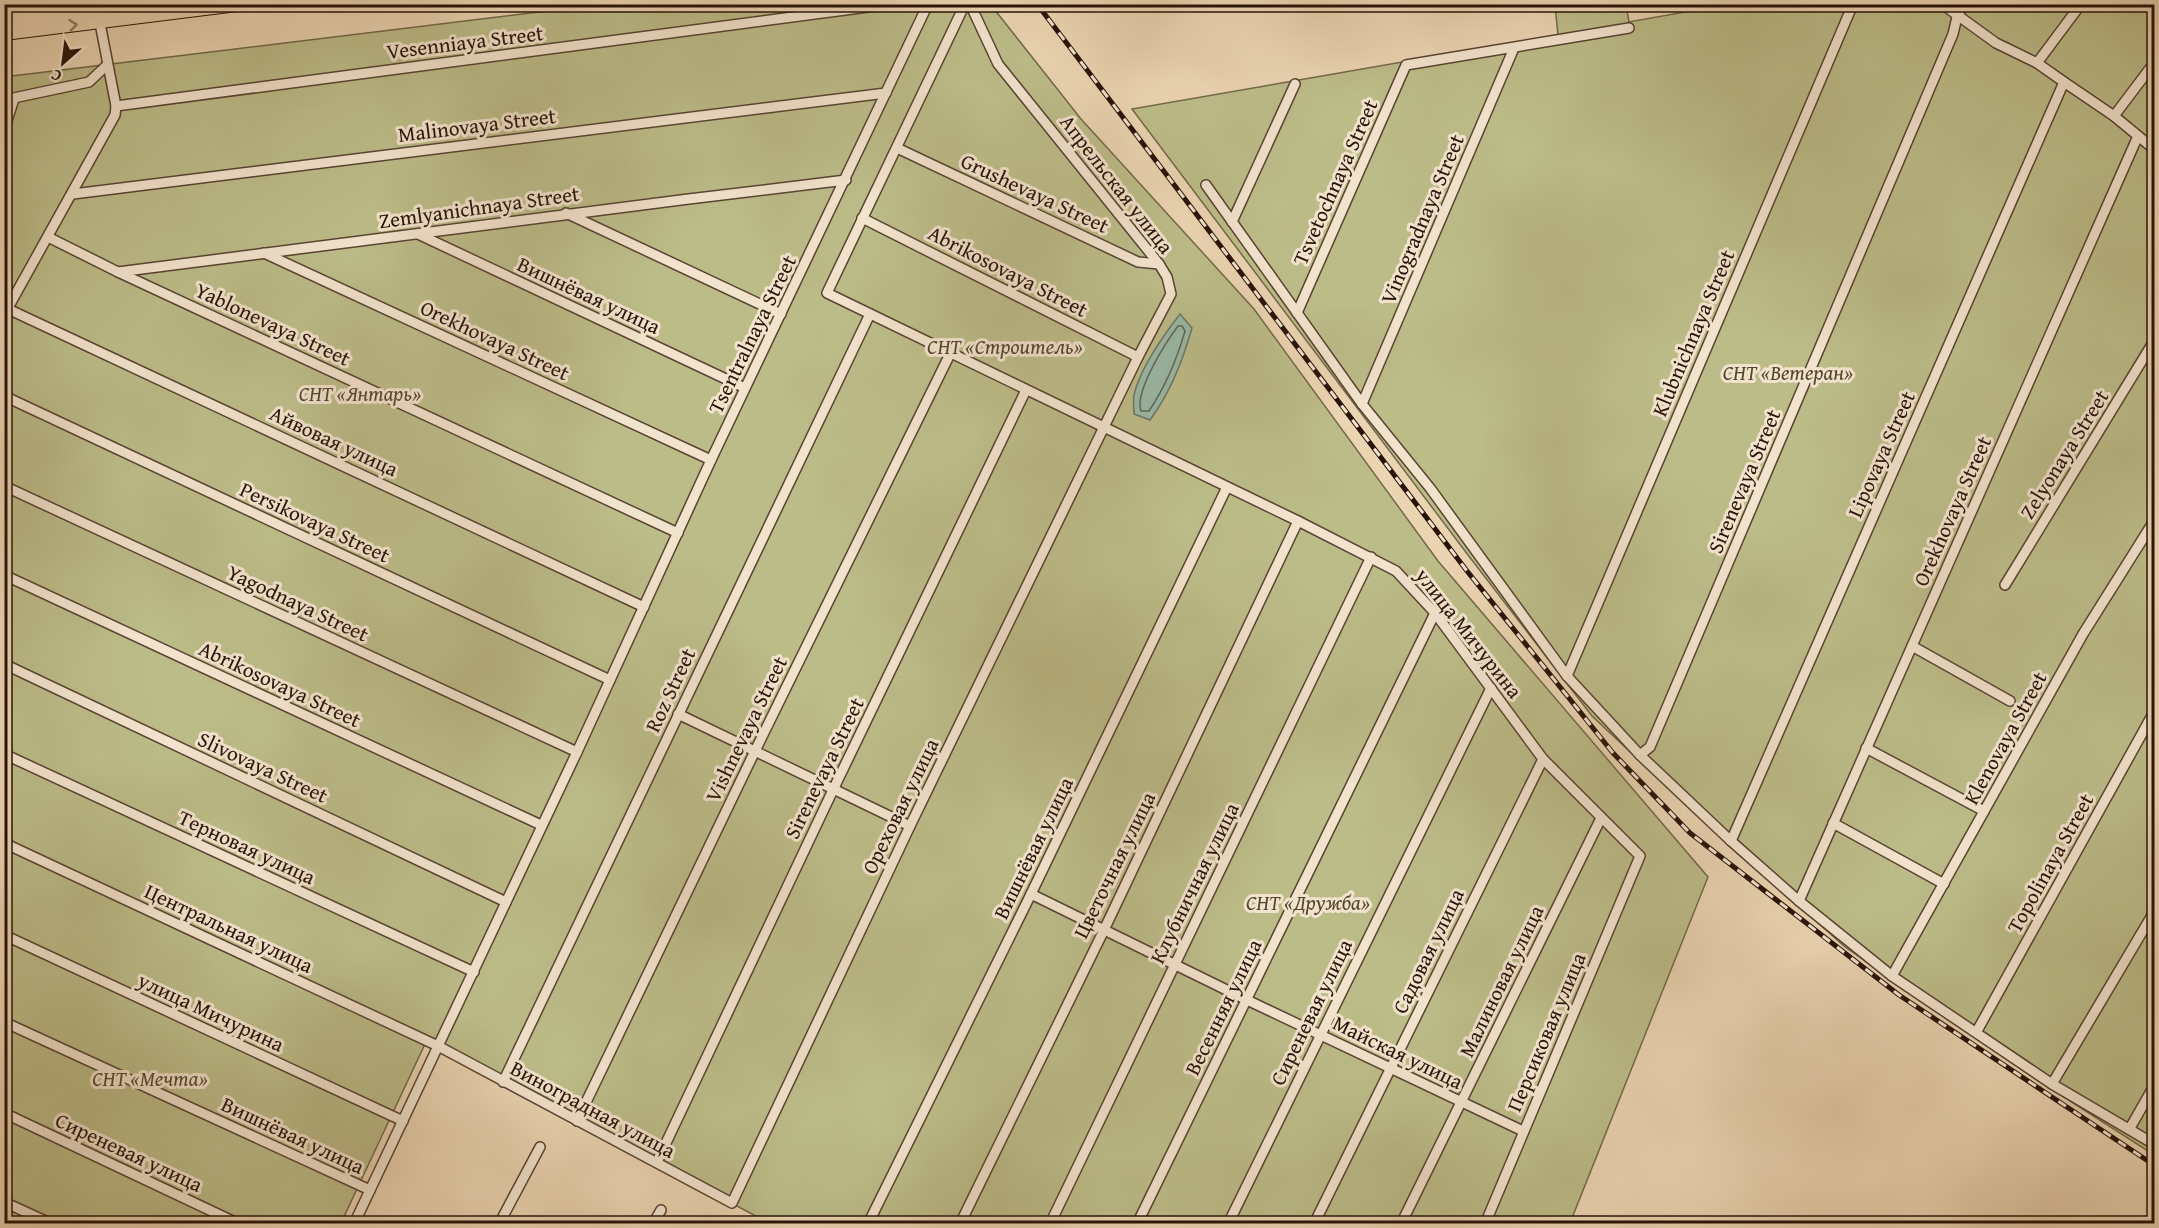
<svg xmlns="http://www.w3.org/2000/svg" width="2159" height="1228" font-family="'Gentium Book Plus',serif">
	<rect width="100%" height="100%" fill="#ebd4b2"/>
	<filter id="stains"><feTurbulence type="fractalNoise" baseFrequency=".00333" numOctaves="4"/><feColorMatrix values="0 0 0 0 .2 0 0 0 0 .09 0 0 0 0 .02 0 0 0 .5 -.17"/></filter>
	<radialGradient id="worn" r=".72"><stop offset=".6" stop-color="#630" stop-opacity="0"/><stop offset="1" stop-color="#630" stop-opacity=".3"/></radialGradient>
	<g fill="#bcbc89" stroke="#726849" stroke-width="1.5">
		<path d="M1730 4 2154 5V1155L2031 1076 1845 947 1708 825 1592 716 1468 555 1132 109 1558 35 1555 5H1626L1629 22Z"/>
		<path d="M597 5H991L1081 119 1254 309 1438 561 1708 877 1570 1223H769L577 1121 425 1044 341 1223H5L4 77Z"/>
	</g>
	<path fill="#99b9a7" stroke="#6c7768" stroke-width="1.5" d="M1180 314 1192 328C1183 360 1170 393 1150 420L1134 414C1134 408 1133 401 1134 395 1140 368 1163 336 1180 314Z"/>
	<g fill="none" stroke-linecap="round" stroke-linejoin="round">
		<path stroke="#606658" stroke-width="1.5" d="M1178 326H1182L1185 331C1177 359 1165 387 1149 411H1141C1134 392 1166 342 1178 326Z"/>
		<g stroke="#594333" stroke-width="12">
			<g id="minor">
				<path d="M965 4 827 293 1298 521 1396 571 1435 613 1543 759 1640 856 1485 1224"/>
				<path d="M1942 4 1996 43 2037 63 2064 82 2114 116 2154 149"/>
				<path d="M2037 63 2081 4"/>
				<path d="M4 100 89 82 107 65"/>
				<path d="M116 106 891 4"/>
				<path d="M2114 116 2154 63"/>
				<path d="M4 130 14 99"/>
				<path d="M897 148 1138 262 1159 264"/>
				<path d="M1206 185 1362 404 1430 488 1567 676 1640 755 1731 841 1799 901 1892 976 2052 1084 2154 1144"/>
				<path d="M73 194 886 93"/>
				<path d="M566 213 781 314"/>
				<path d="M862 218 1138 357"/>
				<path d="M1232 222 1295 84"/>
				<path d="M418 234 745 388"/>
				<path d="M48 237 118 272 678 533"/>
				<path d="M264 253 711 460"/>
				<path d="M118 272C360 240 603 209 846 180"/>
				<path d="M8 309 644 607"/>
				<path d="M1297 313 1406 65 1629 28"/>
				<path d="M4 315 115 115 116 106 99 18"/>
				<path d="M4 396 610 680"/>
				<path d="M1362 404 1514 48"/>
				<path d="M4 486 577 752"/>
				<path d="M4 575 541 825"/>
				<path d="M2005 585 2154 341"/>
				<path d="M1912 646 2010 701"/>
				<path d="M4 664 506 902"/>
				<path d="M1567 676 1853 4"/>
				<path d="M678 714 910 826"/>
				<path d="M1866 748 1984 811"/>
				<path d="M4 754 474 972"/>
				<path d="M1640 755 1650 747 1953 34 1957 17 1963 4"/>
				<path d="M1833 823 1944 884"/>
				<path d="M1731 841 2064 82"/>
				<path d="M4 843 438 1046 732 1203 910 826 1138 357 1171 294 1167 277 1159 264 998 64 970 4"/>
				<path d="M1031 894 1247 1000 1523 1131"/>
				<path d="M1799 901 2138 136"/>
				<path d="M4 935 403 1121"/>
				<path d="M1892 976 2083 634 2154 521"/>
				<path d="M4 1022 370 1190"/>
				<path d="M1977 1031 2154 712"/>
				<path d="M503 1082 870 314"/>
				<path d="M2052 1084 2154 912"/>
				<path d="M4 1113 239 1224"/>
				<path d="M577 1121 755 751 950 354"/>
				<path d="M2130 1128 2154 1086"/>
				<path d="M657 1162 833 790 1026 390"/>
				<path d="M4 1202 52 1224"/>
				<path d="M354 1224 577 752 711 460 928 4"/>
				<path d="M499 1224 540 1147"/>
				<path d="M653 1224 661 1210"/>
				<path d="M868 1224 1031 894 1227 487"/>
				<path d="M960 1224 1104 930 1298 521"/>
				<path d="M1050 1224 1371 557"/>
				<path d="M1137 1224 1435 613"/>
				<path d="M1228 1224 1491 688"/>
				<path d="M1314 1224 1543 759"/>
				<path d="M1401 1224 1601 818"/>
			</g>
		</g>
		<g stroke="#281309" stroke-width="16">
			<g id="highway">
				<path d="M4 20 134 4"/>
				<path d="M4 33 237 4"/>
			</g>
		</g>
		<use href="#minor" stroke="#f2e3cd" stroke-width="9"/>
		<use href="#highway" stroke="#ebd4b2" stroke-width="14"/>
		<g stroke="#281309" stroke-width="5">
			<path id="rail" d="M1037 4 1467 571 1613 753 1690 833 1899 995 2154 1165"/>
		</g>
		<use href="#rail" stroke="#f2e3cd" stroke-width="3" stroke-dasharray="9" stroke-linecap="butt"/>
	</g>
	<defs><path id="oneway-chevron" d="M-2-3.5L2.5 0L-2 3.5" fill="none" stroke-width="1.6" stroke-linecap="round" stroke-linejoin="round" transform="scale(1.5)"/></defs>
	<use stroke="#937d66" href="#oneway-chevron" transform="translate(73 25) rotate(-6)"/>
	<g text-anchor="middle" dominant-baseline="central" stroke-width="6" stroke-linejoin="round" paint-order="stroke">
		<g font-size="21" fill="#281309" stroke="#f2e3cd">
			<text transform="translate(465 42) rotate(-7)">Vesenniaya Street</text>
			<text transform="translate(477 125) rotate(-7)">Malinovaya Street</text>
			<text transform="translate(1335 182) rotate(-66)">Tsvetochnaya Street</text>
			<text transform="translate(1117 184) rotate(52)">Апрельская улица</text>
			<text transform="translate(1035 193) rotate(25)">Grushevaya Street</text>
			<text transform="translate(479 207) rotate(-8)">Zemlyanichnaya Street</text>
			<text transform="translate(1422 219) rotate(-67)">Vinogradnaya Street</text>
			<text transform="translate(1008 271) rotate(27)">Abrikosovaya Street</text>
			<text transform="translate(589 295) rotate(25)">Вишнёвая улица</text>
			<text transform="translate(273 324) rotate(25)">Yablonevaya Street</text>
			<text transform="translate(1693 333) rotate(-67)">Klubnichnaya Street</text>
			<text transform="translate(752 334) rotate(-64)">Tsentralnaya Street</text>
			<text transform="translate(495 340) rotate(25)">Orekhovaya Street</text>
			<text transform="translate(334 441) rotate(25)">Айвовая улица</text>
			<text transform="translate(1881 454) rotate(-66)">Lipovaya Street</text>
			<text transform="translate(2064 454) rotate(-58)">Zelyonaya Street</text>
			<text transform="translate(1744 481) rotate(-67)">Sirenevaya Street</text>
			<text transform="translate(1952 511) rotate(-66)">Orekhovaya Street</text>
			<text transform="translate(315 522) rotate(25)">Persikovaya Street</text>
			<text transform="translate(298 603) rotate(25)">Yagodnaya Street</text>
			<text transform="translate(1469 633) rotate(52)">улица Мичурина</text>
			<text transform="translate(280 684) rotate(25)">Abrikosovaya Street</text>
			<text transform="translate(670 690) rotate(-65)">Roz Street</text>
			<text transform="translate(746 729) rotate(-64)">Vishnevaya Street</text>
			<text transform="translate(2005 738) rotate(-61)">Klenovaya Street</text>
			<text transform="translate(263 767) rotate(25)">Slivovaya Street</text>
			<text transform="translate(824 768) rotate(-64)">Sirenevaya Street</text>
			<text transform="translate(900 806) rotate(-64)">Ореховая улица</text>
			<text transform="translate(247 847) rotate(25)">Терновая улица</text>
			<text transform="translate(1033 848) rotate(-64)">Вишнёвая улица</text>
			<text transform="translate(2050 863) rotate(-61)">Topolinaya Street</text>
			<text transform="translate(1114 865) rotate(-64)">Цветочная улица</text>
			<text transform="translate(1194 883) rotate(-64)">Клубничная улица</text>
			<text transform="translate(229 928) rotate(25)">Центральная улица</text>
			<text transform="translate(1428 951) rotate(-64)">Садовая улица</text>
			<text transform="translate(1501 981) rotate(-64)">Малиновая улица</text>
			<text transform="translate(1223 1007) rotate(-64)">Весенняя улица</text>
			<text transform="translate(211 1012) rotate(25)">улица Мичурина</text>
			<text transform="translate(1311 1012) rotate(-64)">Сиреневая улица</text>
			<text transform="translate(1546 1032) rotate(-67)">Персиковая улица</text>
			<text transform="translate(1398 1052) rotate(26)">Майская улица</text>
			<text transform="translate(593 1109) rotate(28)">Виноградная улица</text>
			<text transform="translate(293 1135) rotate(25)">Вишнёвая улица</text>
			<text transform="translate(129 1152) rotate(25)">Сиреневая улица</text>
		</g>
		<g font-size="21" font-style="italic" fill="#54462f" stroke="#f2e3cd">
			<text x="1005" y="346">СНТ «Строитель»</text>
			<text x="1788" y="372">СНТ «Ветеран»</text>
			<text x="360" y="393">СНТ «Янтарь»</text>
			<text x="1308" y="902">СНТ «Дружба»</text>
			<text x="150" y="1078">СНТ «Мечта»</text>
		</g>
	</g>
	<rect width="2159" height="1228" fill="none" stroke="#ebd4b2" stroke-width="24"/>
	<rect x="6" y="6" width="2147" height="1216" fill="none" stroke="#281309" stroke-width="3"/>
	<rect x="12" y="12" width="2135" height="1204" fill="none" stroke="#281309" stroke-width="1.5"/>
	<g transform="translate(63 63) rotate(208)" stroke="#f2e3cd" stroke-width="4.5" paint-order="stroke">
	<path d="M0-4.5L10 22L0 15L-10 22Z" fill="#281309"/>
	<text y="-9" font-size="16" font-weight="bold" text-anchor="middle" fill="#281309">С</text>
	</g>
	<rect width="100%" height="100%" filter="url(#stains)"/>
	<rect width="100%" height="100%" fill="url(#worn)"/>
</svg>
